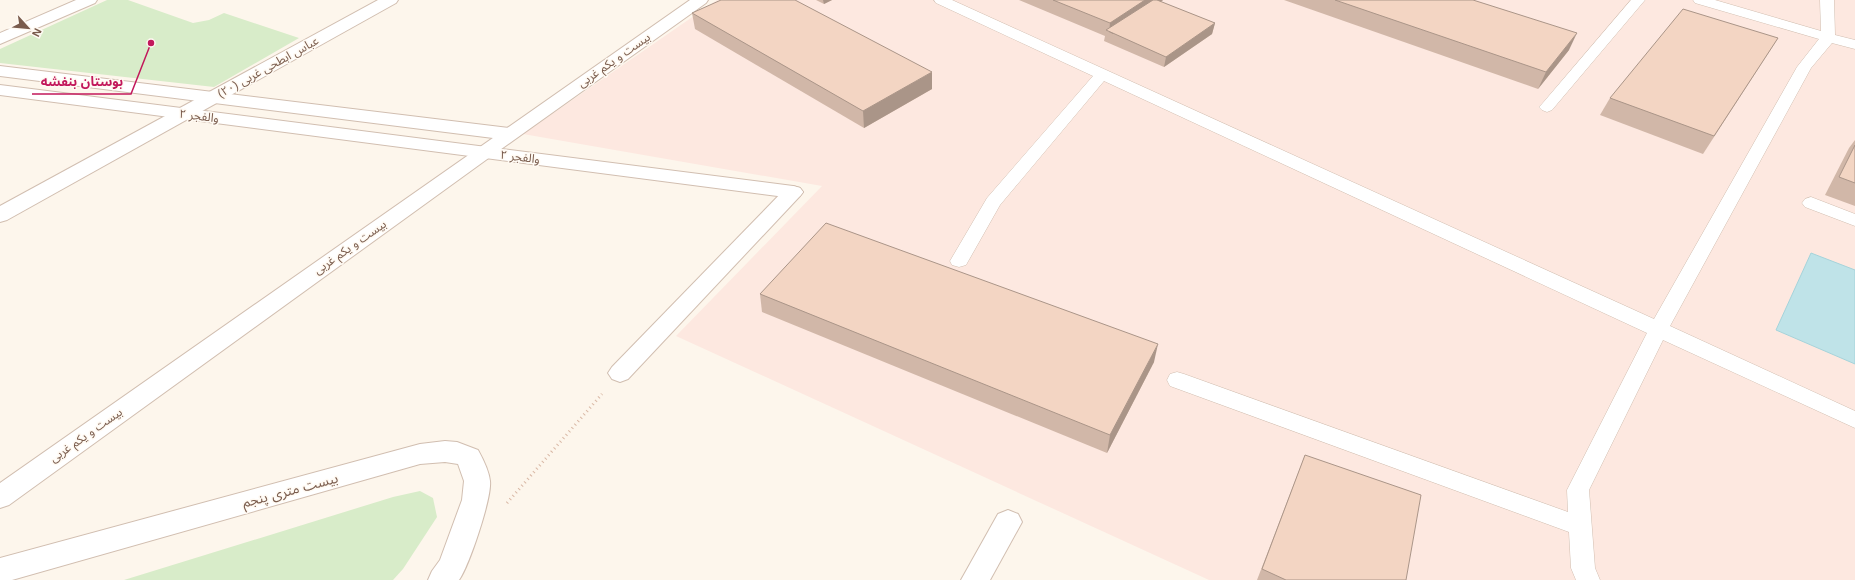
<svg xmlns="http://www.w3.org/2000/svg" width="1855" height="580" font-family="Helvetica,'Noto Sans Arabic',sans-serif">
	<rect width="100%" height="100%" fill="#fdf6ec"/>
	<path fill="#fde8e0" d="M717 0H1855V580H1209L676 336 822 186 523 134Z"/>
	<g fill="#d8ecc9">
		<path d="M107 0H128L193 23 209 20 224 13 299 38 214 87 0 63V49Z"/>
		<path d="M420 491 433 498 437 517 403 569 393 580H124L393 497Z"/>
	</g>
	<path fill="#bfe3e8" stroke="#a5d3da" d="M1811 253 1855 270V364L1776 330Z"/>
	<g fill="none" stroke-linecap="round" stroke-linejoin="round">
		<g stroke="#d1beb0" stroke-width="1">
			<g id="service">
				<path d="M934 0H952L1654 319 1797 67 1819 39 1695 3 1693 0H1715L1821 31 1820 0H1834L1835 35 1855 40V49L1832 43 1811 68 1670 326 1855 411V428L1663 340 1589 490 1595 568 1600 580H1576L1571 568 1569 532 1170 386 1167 380 1170 374 1177 372 1184 374 1568 512 1567 490 1647 333 1104 81 1000 205 966 265 959 267 952 265 950 261 987 198 1093 76 936 3Z"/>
				<path d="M1631 0H1645L1552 110 1547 112 1542 110 1539 107 1542 104Z"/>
				<path d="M1811 197 1855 214V226L1805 207 1802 203 1805 199Z"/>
			</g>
		</g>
		<g stroke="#d1beb0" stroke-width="2">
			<g id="minor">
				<path d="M76 0H97L95 3 0 44V33Z"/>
				<path d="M378 0H398L396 3 7 220 0 222V206Z"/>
				<path d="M690 0H708L706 3 490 157 9 505 0 508V483Z"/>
				<path d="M793 186 800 188 803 192 800 196 628 379 620 382 612 379 608 373 612 367 786 188Z"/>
				<path d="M445 441 457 442 478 450C483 459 489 471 490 481 492 498 469 566 459 580H428L432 571 440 560 462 500 464 481 458 464 445 462 420 464 12 580H0V558L420 444Z"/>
				<path d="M1008 510 1018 514 1022 522 990 580H961L998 514Z"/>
			</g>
		</g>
		<g stroke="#d1beb0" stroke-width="2">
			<g id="tertiary">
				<path d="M0 66 509 128 516 130 518 134 516 138 509 140 0 76Z"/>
				<path d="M0 85 793 186 800 188 803 192 800 196 793 198 0 95Z"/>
			</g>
		</g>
		<path stroke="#d9b8a5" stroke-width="3" stroke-dasharray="1 3.5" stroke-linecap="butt" d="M507 503 602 394"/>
		<use href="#service" fill="#fff" fill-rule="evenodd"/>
		<use href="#minor" fill="#fff" fill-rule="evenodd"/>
		<use href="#tertiary" fill="#fff" fill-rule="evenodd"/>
	</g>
	<g fill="#d1b7a8">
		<path d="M816 0H832L824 4Z"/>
		<path d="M1019 0H1163L1161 2 1215 23 1212 34 1164 67 1104 41 1105 36Z"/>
		<path d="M1284 0H1473L1569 50 1538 89Z"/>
		<path d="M692 13 932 89 864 128 695 29Z"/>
		<path d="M1778 38 1703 154 1600 115 1610 98Z"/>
		<path d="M1855 140V206L1825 195 1849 148Z"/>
		<path d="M760 294 1154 362 1107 453 762 312Z"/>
		<path d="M1305 455 1406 580H1257Z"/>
	</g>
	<g fill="#aa9588">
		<path d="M823 0H832L824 4Z"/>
		<path d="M1145 0H1163L1113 34 1109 32 1110 23Z"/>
		<path d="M1215 23 1212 34 1164 67 1166 57Z"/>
		<path d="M1577 33 1569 50 1538 89 1546 72Z"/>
		<path d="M932 72V89L864 128 863 111Z"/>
		<path d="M1158 344 1154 362 1107 453 1110 435Z"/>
	</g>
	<g fill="#f3d5c3" stroke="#aa9588">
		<path d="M721 0H795L932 72 863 111 692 13Z"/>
		<path d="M1053 0H1145L1110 23Z"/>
		<path d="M1153 0H1157L1215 23 1166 57 1106 30Z"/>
		<path d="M1335 0H1473L1577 33 1546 72Z"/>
		<path d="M1683 9 1778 38 1714 136 1610 98Z"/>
		<path d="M1855 145V183L1839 177Z"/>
		<path d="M826 223 1158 344 1110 435 760 294Z"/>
		<path d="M1305 455 1421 495 1406 580H1286L1262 569Z"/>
	</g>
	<g text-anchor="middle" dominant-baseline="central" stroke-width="3" stroke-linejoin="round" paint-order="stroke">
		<g font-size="12" fill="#7a5c4d" stroke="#fffaf3">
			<text transform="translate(614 60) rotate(-35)">بیست و یکم غربی</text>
			<text transform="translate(268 67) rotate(-29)">عباس ابطحی غربی (۲۰)</text>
			<text transform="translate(199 116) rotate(7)">والفجر ۲</text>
			<text transform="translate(520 157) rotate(7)">والفجر ۲</text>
			<text transform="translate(350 247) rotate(-35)">بیست و یکم غربی</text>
			<text transform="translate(86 435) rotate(-35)">بیست و یکم غربی</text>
		</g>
		<g font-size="14" fill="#7a5c4d" stroke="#fffaf3">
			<text transform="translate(290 490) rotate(-15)">بیست متری پنجم</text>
		</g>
	</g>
	<path fill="none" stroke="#c2185b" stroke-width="1.5" d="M151 43L131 94H32"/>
	<circle fill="#c2185b" stroke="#fffaf3" stroke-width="1.5" cx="151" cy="43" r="4"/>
	<g font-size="13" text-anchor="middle" font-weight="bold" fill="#c2185b" stroke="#fffaf3" stroke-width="3" stroke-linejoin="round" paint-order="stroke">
		<text x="82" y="86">بوستان بنفشه</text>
	</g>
	<g transform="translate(28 28) rotate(117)" stroke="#fffaf3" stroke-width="3" paint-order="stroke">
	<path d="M0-3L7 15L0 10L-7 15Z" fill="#7a5c4d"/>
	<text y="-6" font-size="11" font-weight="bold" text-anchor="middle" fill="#7a5c4d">N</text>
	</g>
</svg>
